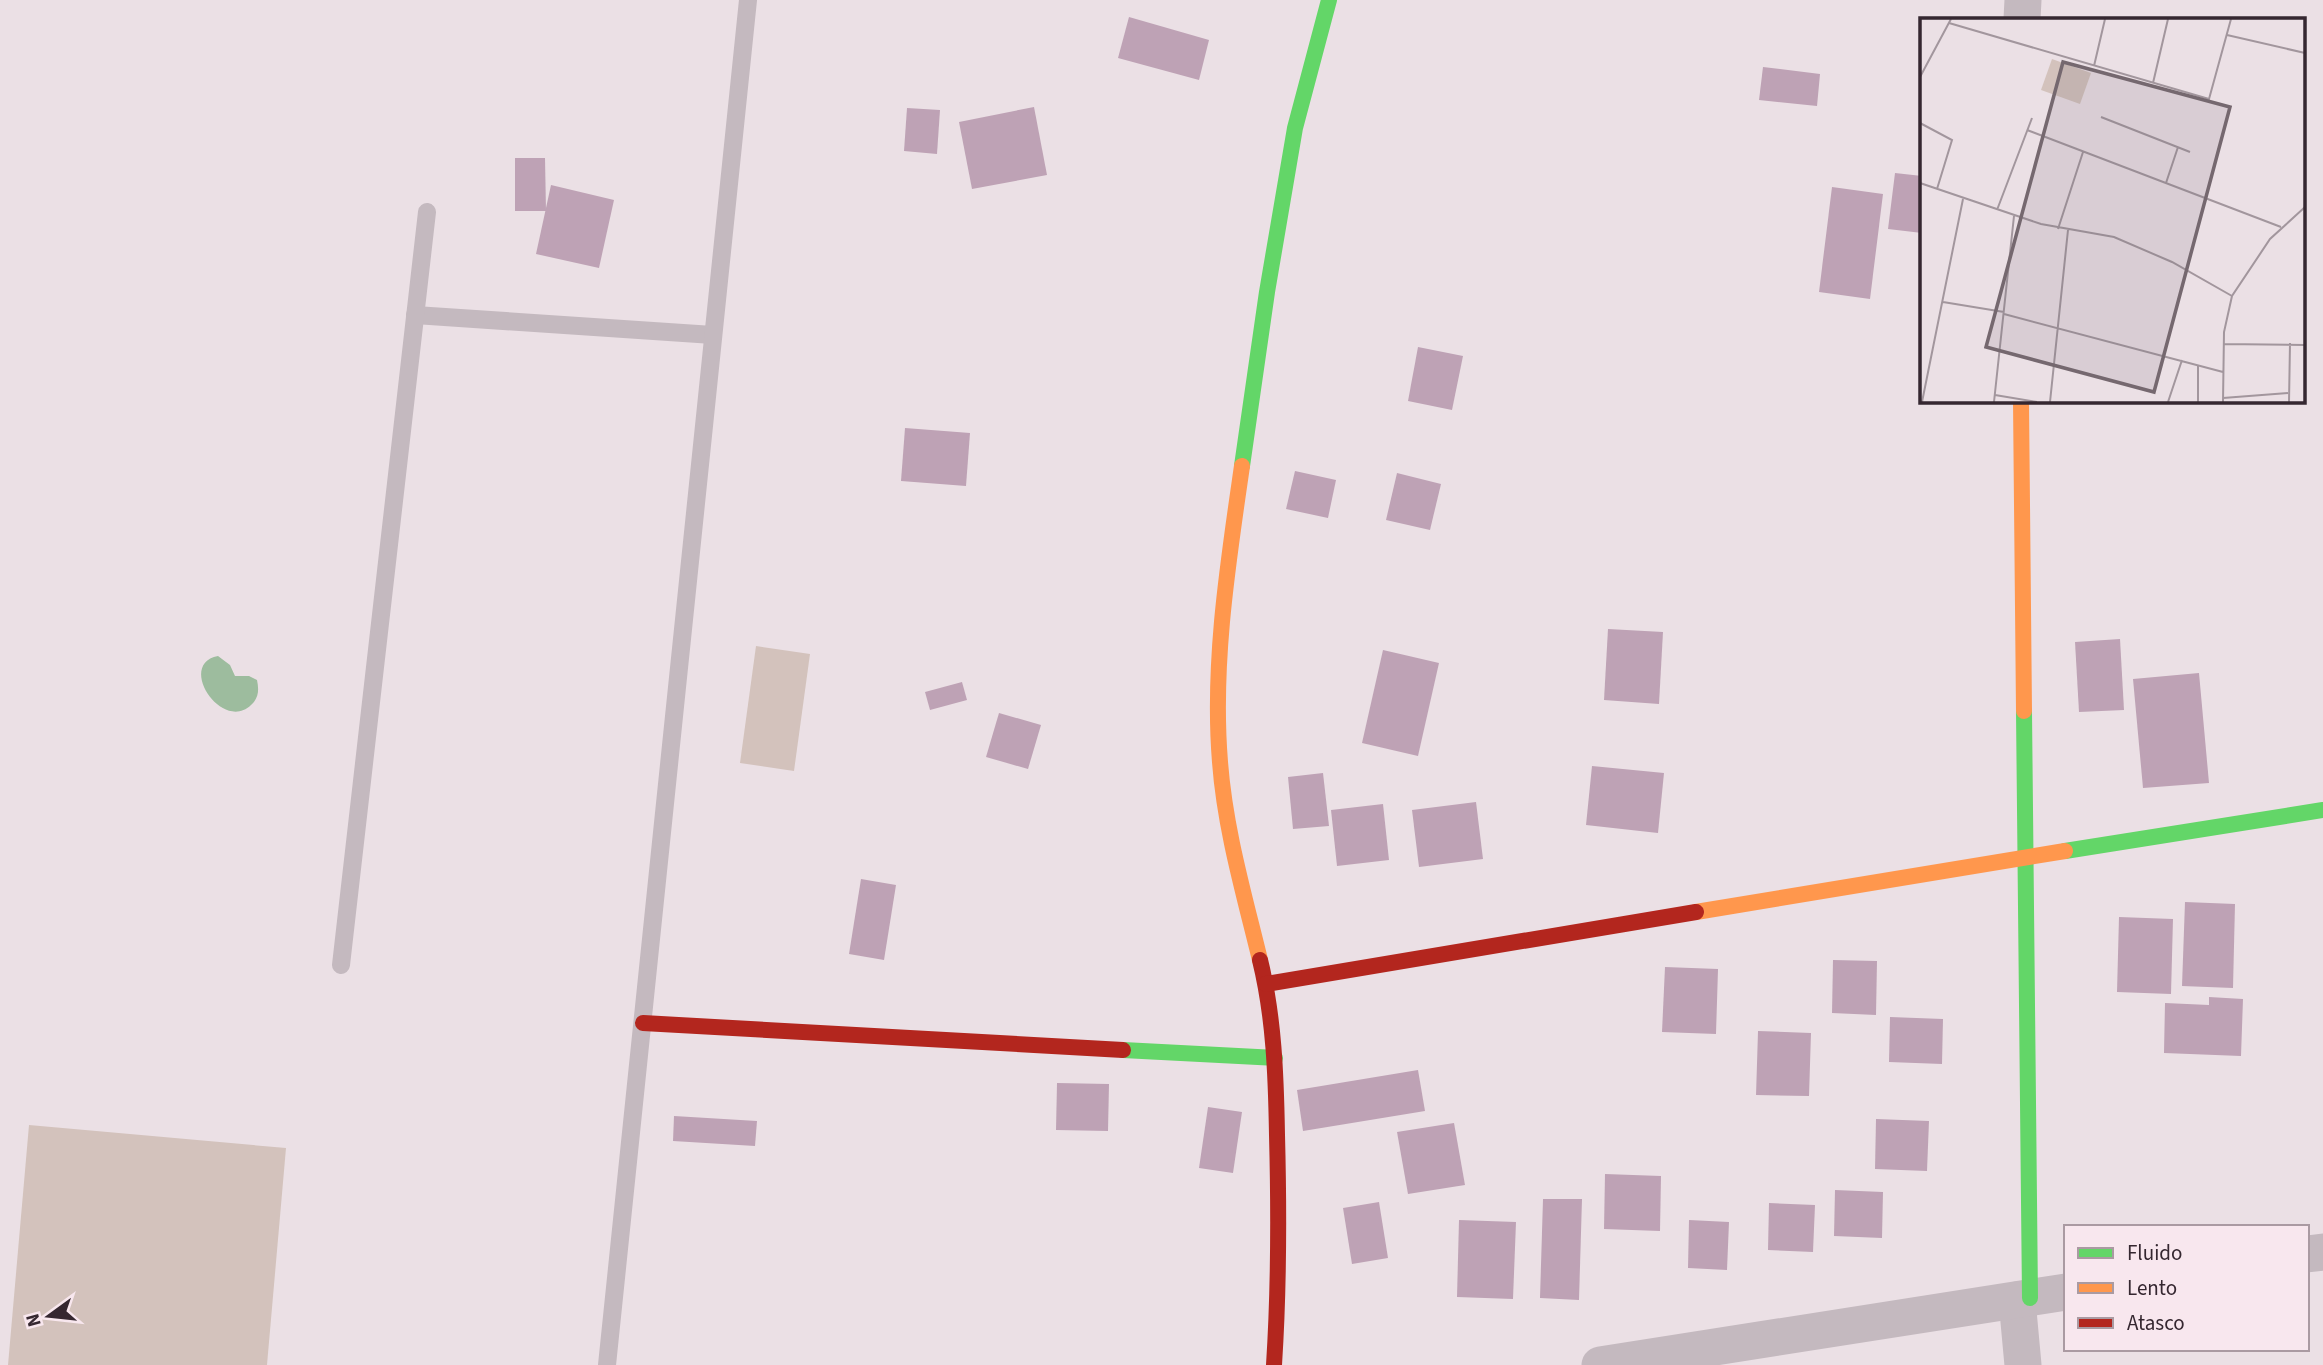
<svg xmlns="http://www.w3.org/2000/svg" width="2323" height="1365" font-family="'Source Sans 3',sans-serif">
	<rect width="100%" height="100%" fill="#ebe0e5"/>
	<g fill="#d3c2bc">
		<path d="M756 646 810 654 794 771 740 763Z"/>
		<path d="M29 1125 286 1148 267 1365H8Z"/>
	</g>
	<path fill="#9dbc9e" d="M218 656 230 665 235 676H249L257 680C259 690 259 698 251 705 222 733 176 664 218 656Z"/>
	<g fill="#bea2b5">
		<path d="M1129 17 1209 40 1199 80 1118 58Z"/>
		<path d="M1763 67 1820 74 1817 106 1759 100Z"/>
		<path d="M1034 107 1047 175 972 189 959 122Z"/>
		<path d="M907 108 940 110 937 154 904 151Z"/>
		<path d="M515 158H545L546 211H515Z"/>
		<path d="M1895 173 1922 176V233L1888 229Z"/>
		<path d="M551 185 614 200 599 268 536 254Z"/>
		<path d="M1832 187 1883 194 1870 299 1819 292Z"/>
		<path d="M1418 347 1463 356 1452 410 1408 401Z"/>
		<path d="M905 428 970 433 966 486 901 481Z"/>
		<path d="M1295 471 1336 480 1328 518 1286 509Z"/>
		<path d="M1397 473 1441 484 1430 530 1386 520Z"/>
		<path d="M1608 629 1663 632 1659 704 1604 700Z"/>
		<path d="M2120 639 2124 710 2079 712 2075 642Z"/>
		<path d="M1383 650 1439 663 1418 756 1362 743Z"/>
		<path d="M2199 673 2209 783 2143 788 2133 679Z"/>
		<path d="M962 682 967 700 930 710 925 692Z"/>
		<path d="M999 713 1041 725 1028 769 986 757Z"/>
		<path d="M1592 766 1664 773 1658 833 1586 825Z"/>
		<path d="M1323 773 1329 826 1293 829 1288 777Z"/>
		<path d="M1476 802 1483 859 1419 867 1412 810Z"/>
		<path d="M1383 804 1389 860 1337 866 1331 810Z"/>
		<path d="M861 879 896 885 884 960 849 954Z"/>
		<path d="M2185 902 2235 904 2233 988 2182 986Z"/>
		<path d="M2119 917 2173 919 2171 994 2117 992Z"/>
		<path d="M1833 960 1877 961 1876 1015 1832 1013Z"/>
		<path d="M1665 967 1718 969 1716 1034 1662 1032Z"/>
		<path d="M2209 997 2243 999 2241 1056 2164 1053 2165 1003 2209 1005Z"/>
		<path d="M1890 1017 1943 1019 1942 1064 1889 1062Z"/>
		<path d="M1758 1031 1811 1033 1809 1096 1756 1095Z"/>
		<path d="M1418 1070 1425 1111 1303 1131 1297 1090Z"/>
		<path d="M1057 1083 1109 1084 1108 1131 1056 1130Z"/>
		<path d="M1208 1107 1242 1112 1233 1173 1199 1168Z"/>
		<path d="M674 1116 757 1121 755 1146 673 1141Z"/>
		<path d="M1876 1119 1929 1121 1927 1171 1875 1169Z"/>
		<path d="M1454 1123 1465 1185 1408 1194 1397 1132Z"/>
		<path d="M1605 1174 1661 1176 1660 1231 1604 1229Z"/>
		<path d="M1835 1190 1883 1192 1882 1238 1834 1236Z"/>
		<path d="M1543 1199H1582L1579 1300 1540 1298Z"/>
		<path d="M1379 1202 1388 1258 1352 1264 1343 1208Z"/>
		<path d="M1769 1203 1815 1205 1813 1252 1768 1250Z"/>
		<path d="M1459 1220 1516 1222 1513 1299 1457 1297Z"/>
		<path d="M1689 1220 1729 1222 1727 1270 1688 1268Z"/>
	</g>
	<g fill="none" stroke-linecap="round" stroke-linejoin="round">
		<g stroke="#c4b9bf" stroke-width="18">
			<path d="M415 315 713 335"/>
			<path d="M341 965 427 212"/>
			<path d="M607 1365 748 0"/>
		</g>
		<g stroke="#c4b9bf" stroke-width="37">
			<path d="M2022 19 2023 0"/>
			<path d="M2307 1254 2323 1252"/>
			<path d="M2017 1300 2023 1365"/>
			<path d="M1600 1365 2066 1292"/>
		</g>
		<g stroke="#63d668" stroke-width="16">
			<path d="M1242 466 1267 292 1295 128 1329 0"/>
			<path d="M2024 711 2030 1298"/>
			<path d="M2065 851 2323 810"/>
			<path d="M1123 1050 1275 1058"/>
		</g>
		<g stroke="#ff974d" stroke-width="16">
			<path d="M2021 401 2024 711"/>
			<path d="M1242 466C1228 563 1212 664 1220 762 1225 829 1244 894 1260 960"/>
			<path d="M1696 912 2065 851"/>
		</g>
		<g stroke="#b3261e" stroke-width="16">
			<path d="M1260 960C1274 1017 1276 1076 1277 1135 1279 1212 1279 1288 1274 1365"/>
			<path d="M1266 984 1696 912"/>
			<path d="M643 1023 1123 1050"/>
		</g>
	</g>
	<g transform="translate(1920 18)">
		<rect width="385" height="385" fill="#ebe0e5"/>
		<path d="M132 41 171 55 160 86 121 72Z" fill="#d3c2bc"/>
		<path fill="none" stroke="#a2969d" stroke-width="2" d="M29 5 289 81 311 1M307 17 385 35M174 48 185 1M0 59 31 1M233 65 248 1M181 99 270 134M0 105 32 122 17 171M107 112 361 209M0 165 121 206 194 219 252 244 312 278M246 165 258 129M77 192 112 100M138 211 163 134M23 284 84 294M84 296 303 354M303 326 385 327M278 347V384M75 377 117 384M303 380 368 375M2 384 43 181M74 384 94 198M130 384 148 212M248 384 262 342M303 384 304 314 312 278 350 221 385 189M369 384 370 325"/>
		<path fill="#75686f" fill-opacity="0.15" stroke="#75686f" stroke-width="3.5" d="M143 44 310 89 234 374 66 329Z"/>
		<rect width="385" height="385" fill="none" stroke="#352730" stroke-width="3.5"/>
	</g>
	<rect x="2064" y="1225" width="245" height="126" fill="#f8e7ee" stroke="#aa9aa2" stroke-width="2"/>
	<rect x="2078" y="1248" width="35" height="10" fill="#63d668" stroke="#aa9aa2" stroke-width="2"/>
	<text x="2127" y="1260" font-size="21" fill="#352730">Fluido</text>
	<rect x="2078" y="1283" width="35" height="10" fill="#ff974d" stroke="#aa9aa2" stroke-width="2"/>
	<text x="2127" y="1295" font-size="21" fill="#352730">Lento</text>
	<rect x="2078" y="1318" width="35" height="10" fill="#b3261e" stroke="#aa9aa2" stroke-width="2"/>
	<text x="2127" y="1330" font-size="21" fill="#352730">Atasco</text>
	<g transform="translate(49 1316) rotate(255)" stroke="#f8e7ee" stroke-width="5" paint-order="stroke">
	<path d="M0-5L12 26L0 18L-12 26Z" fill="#352730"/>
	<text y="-10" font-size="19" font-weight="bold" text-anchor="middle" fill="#352730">N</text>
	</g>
</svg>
